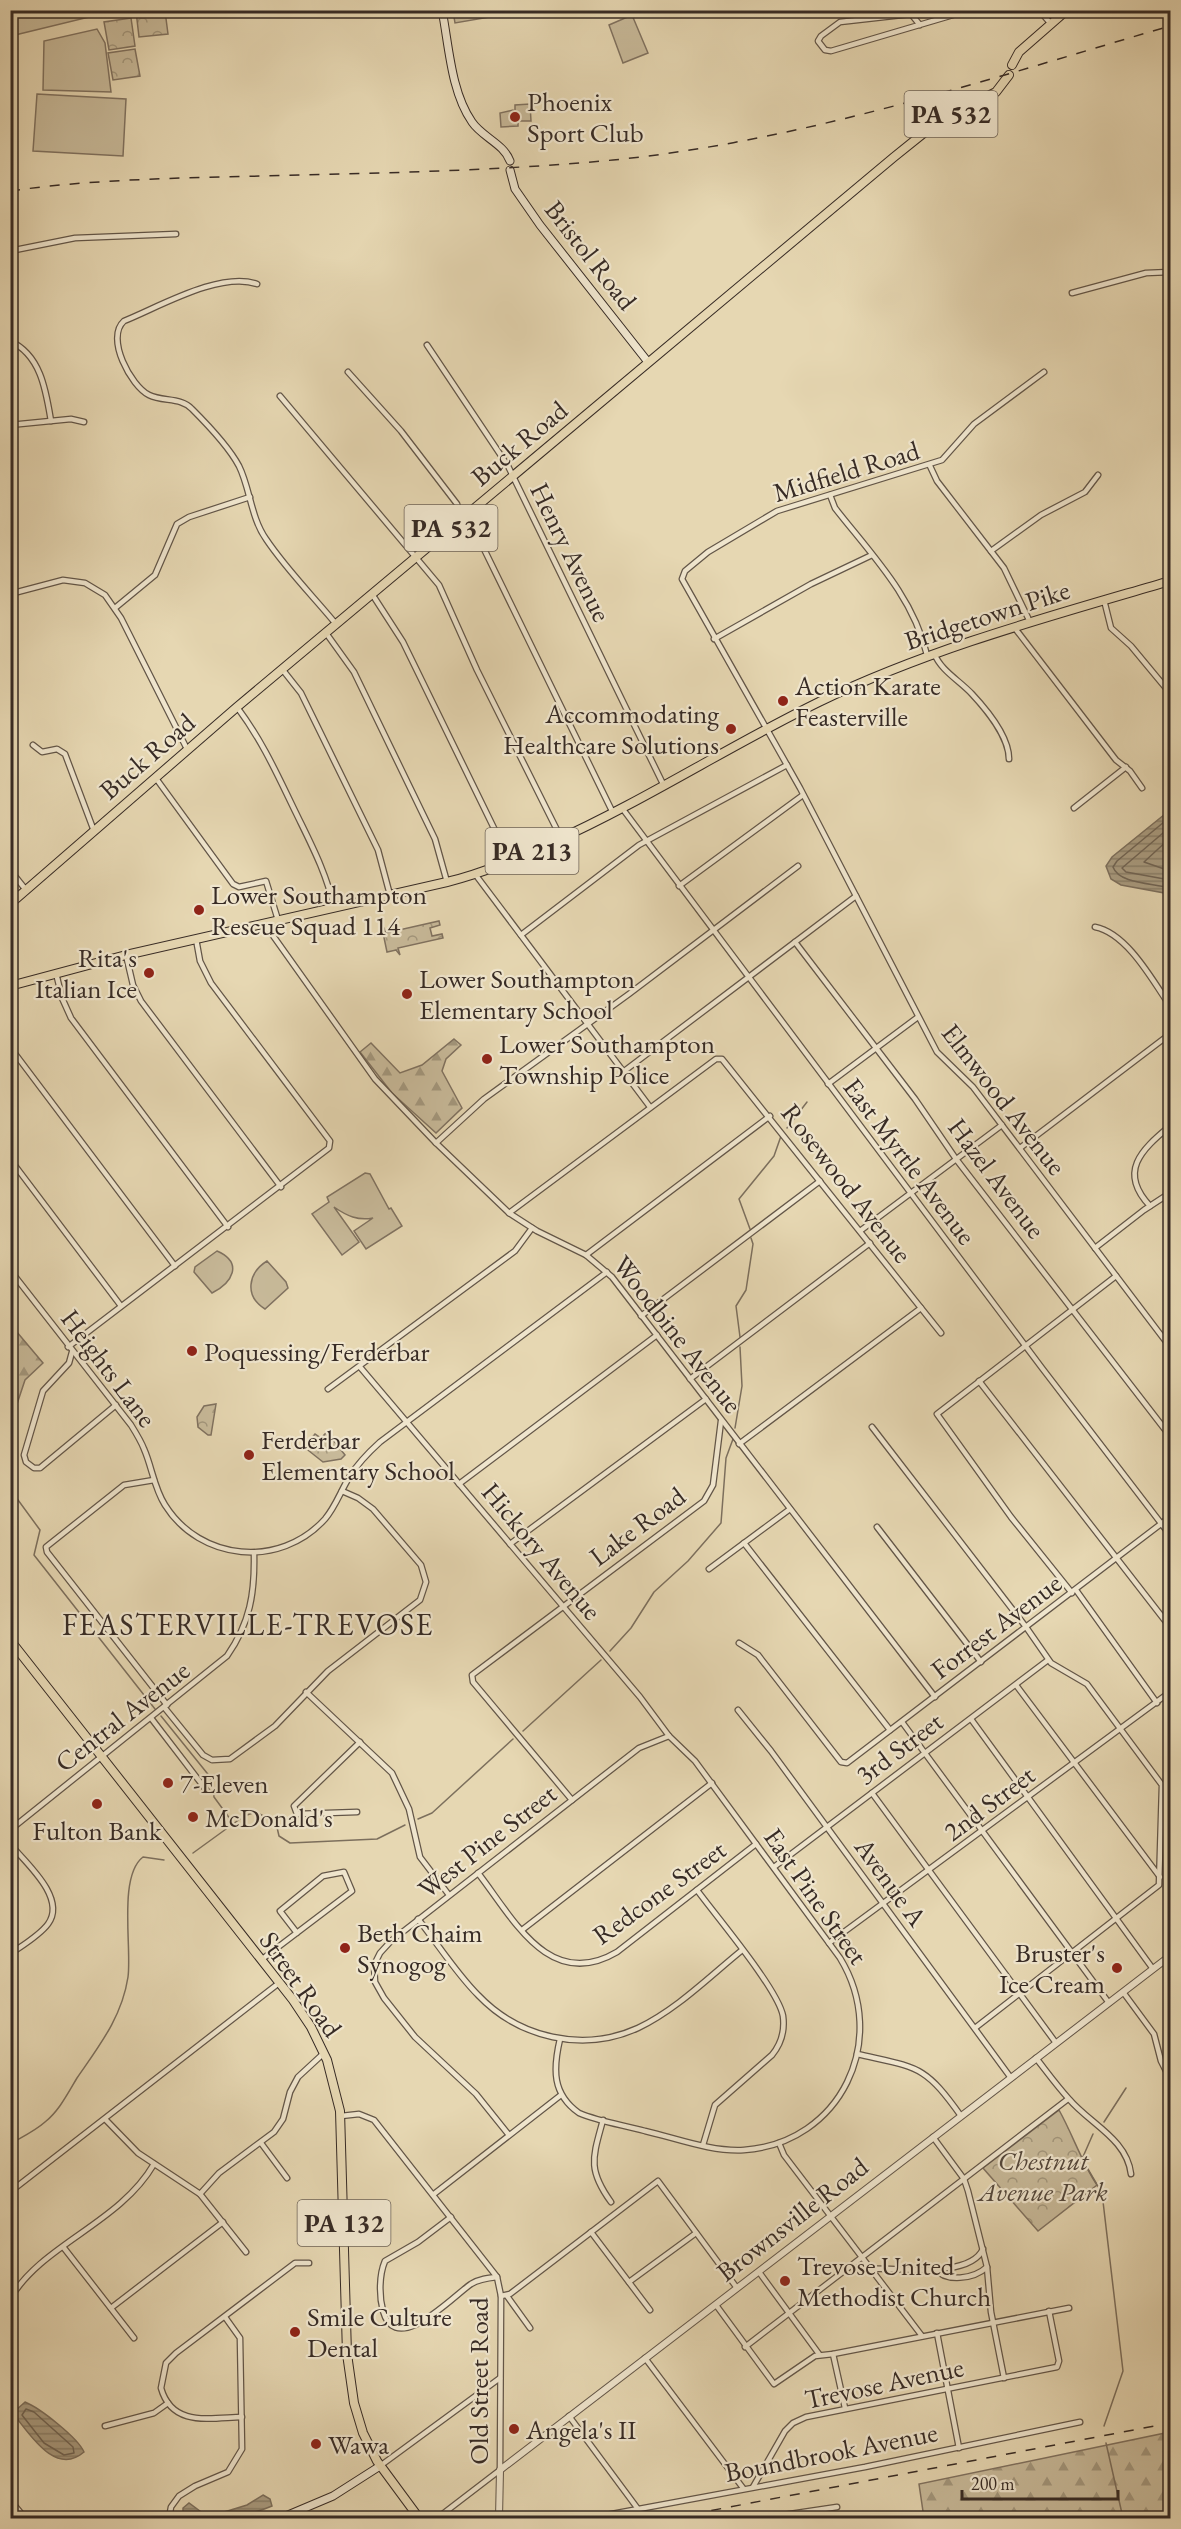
<svg xmlns="http://www.w3.org/2000/svg" width="1181" height="2529" font-family="'EB Garamond',serif">
	<defs>
		<pattern id="forest-firs" width="22" height="20" patternUnits="userSpaceOnUse" patternTransform="scale(1.5)"><rect width="22" height="20" fill="#c8ba9a"/><path d="M5 1l3.5 6h-7zM16 11l3.5 6h-7z" fill="#a3977d"/></pattern>
		<pattern id="park-crowns" width="20" height="18" patternUnits="userSpaceOnUse" patternTransform="scale(1.5)"><rect width="20" height="18" fill="#c8ba9a"/><path d="M2 6a3 3 0 1 1 6 0M12 15a3 3 0 1 1 6 0" fill="none" stroke="#a3977d"/></pattern>
		<pattern id="water-rules" width="6" height="5" patternUnits="userSpaceOnUse" patternTransform="scale(1.5)"><rect width="6" height="5" fill="#aa9d82"/><path d="M0 2.5h6" fill="none" stroke="#8b806a"/></pattern>
	</defs>
	<rect width="100%" height="100%" fill="#e6d7b2"/>
	<filter id="stains"><feTurbulence type="fractalNoise" baseFrequency=".00333" numOctaves="4"/><feColorMatrix values="0 0 0 0 .2 0 0 0 0 .09 0 0 0 0 .02 0 0 0 .5 -.17"/></filter>
	<radialGradient id="worn" r=".72"><stop offset=".6" stop-color="#630" stop-opacity="0"/><stop offset="1" stop-color="#630" stop-opacity=".3"/></radialGradient>
	<g fill="url(#forest-firs)" stroke="#807260" stroke-width="1.5">
		<path d="M454 1039 461 1045 446 1059 442 1071 462 1108 436 1133 392 1093 360 1052 371 1043 400 1073 422 1065Z"/>
		<path d="M11 1325 43 1363 25 1380 11 1422Z"/>
		<path d="M1170 2432V2518H924L919 2484Z"/>
	</g>
	<g fill="url(#park-crowns)" stroke="#807260" stroke-width="1.5">
		<path d="M136 11H165L168 34 139 37Z"/>
		<path d="M131 18 135 46 109 50 104 22Z"/>
		<path d="M135 49 140 76 113 80 108 53Z"/>
		<path d="M439 921 440 925 430 928 432 936 442 934 443 938 398 948 400 955 396 950 387 952 382 928H384L386 933Z"/>
		<path d="M216 1404 211 1435H208L198 1427 197 1417 204 1406Z"/>
		<path d="M327 1432 345 1455 341 1459 323 1462 304 1447 315 1434 321 1438Z"/>
		<path d="M1059 2110C1073 2135 1081 2161 1097 2185L1038 2231 983 2168Z"/>
	</g>
	<g fill="#c8ba9a" stroke="#807260" stroke-width="1.5">
		<path d="M11 10H114V11L11 36Z"/>
		<path d="M531 10 455 23 453 11V10Z"/>
		<path d="M632 15 648 53 623 63 609 25Z"/>
		<path d="M97 29 105 43 111 92 43 90 44 41Z"/>
		<path d="M37 94 126 99 123 156 33 151Z"/>
		<path d="M530 104 531 121H518V126L501 127 500 113 513 110 515 113V105Z"/>
		<path d="M365 1173 370 1174 389 1209 391 1208 402 1226 366 1249 354 1231 373 1218C358 1221 347 1216 334 1207L359 1242 342 1255 312 1214 329 1202 327 1197Z"/>
		<path d="M217 1251C244 1263 232 1283 212 1293L194 1272 195 1267Z"/>
		<path d="M267 1261 286 1282 288 1288 265 1309C244 1296 248 1273 267 1261Z"/>
	</g>
	<g fill="url(#water-rules)" stroke="#7c6f5d" stroke-width="1.5">
		<path d="M1170 810V894L1121 885 1111 879 1106 866 1112 857Z"/>
		<path d="M25 2402C40 2408 78 2438 84 2452 56 2476 31 2436 15 2416V2411Z"/>
		<path d="M263 2495 270 2499 272 2506C254 2514 199 2526 183 2516V2508L189 2503 208 2517 247 2505Z"/>
	</g>
	<g fill="none" stroke-linecap="round" stroke-linejoin="round">
		<g stroke="#706454" stroke-width="1.5">
			<path d="M1170 817 1117 861 1113 867C1119 884 1153 883 1170 888"/>
			<path d="M1170 827 1122 868 1126 872 1170 880"/>
			<path d="M1170 838 1144 862 1170 871"/>
			<path d="M26 2409 34 2412 73 2447 74 2453 64 2455 44 2443 22 2415Z"/>
		</g>
		<g stroke="#7c6f5d" stroke-width="1.5">
			<path d="M787 1128 807 1102"/>
			<path d="M750 1229 739 1199 774 1156 781 1136"/>
			<path d="M740 1337 736 1306 746 1290 753 1244 751 1238"/>
			<path d="M10 1343 17 1360 10 1387"/>
			<path d="M735 1428 742 1386 740 1347"/>
			<path d="M10 1489 40 1530 34 1555 155 1709"/>
			<path d="M610 1651 631 1628 654 1592 688 1561 721 1523 726 1458 733 1439"/>
			<path d="M161 1716 211 1778 214 1797 233 1823"/>
			<path d="M523 1731 601 1660"/>
			<path d="M418 1819 432 1813 513 1739"/>
			<path d="M193 1853 244 1816 256 1812 276 1823 279 1836 290 1843 377 1839 405 1825"/>
			<path d="M1104 2122 1126 2088"/>
			<path d="M1093 2134 1082 2159 1102 2193 1123 2371 1104 2426"/>
			<path d="M10 2144C22 2137 35 2131 45 2122 59 2111 68 2093 77 2078 99 2046 122 2017 128 1977 132 1948 118 1876 143 1857L164 1860"/>
			<path d="M1106 2443 1123 2518"/>
		</g>
		<g stroke="#635648" stroke-width="7">
			<g id="minor">
				<path d="M1039 10 1051 24"/>
				<path d="M920 25 911 14 840 22 821 36 818 41 825 50 831 51 970 10"/>
				<path d="M10 251 75 238 176 234"/>
				<path d="M257 284C220 271 159 307 124 321 105 338 131 386 149 395 163 402 181 397 192 409 206 423 230 449 239 466 250 488 251 518 266 539 286 569 313 596 336 624"/>
				<path d="M1072 293 1146 273 1170 272"/>
				<path d="M10 341C41 355 46 391 51 421"/>
				<path d="M427 345 508 466 664 786"/>
				<path d="M348 372 401 431 457 504 462 519 483 547 613 813"/>
				<path d="M1044 372 974 424 942 460 777 511 708 552 685 571 682 579 800 788 937 1052 973 1087 1170 1347"/>
				<path d="M280 396 439 585 477 670 561 838"/>
				<path d="M10 425 71 419 84 422"/>
				<path d="M930 466 937 481 1004 568 1030 622"/>
				<path d="M830 495 835 508C871 554 913 596 927 655"/>
				<path d="M991 551 1041 515 1085 492 1098 475"/>
				<path d="M10 594 63 580 85 583 105 595 121 618 187 749"/>
				<path d="M372 594 403 642 510 861"/>
				<path d="M1104 600 1111 628 1131 646 1170 693"/>
				<path d="M115 608 155 575 177 524 189 517 250 497"/>
				<path d="M1014 627 1116 760 1130 771 1142 788"/>
				<path d="M326 633 354 672 435 839 447 882"/>
				<path d="M714 639 811 584 872 555"/>
				<path d="M934 653C941 671 959 680 972 694 986 709 1009 737 1009 759"/>
				<path d="M282 669 301 693 378 850 390 895"/>
				<path d="M237 707C263 742 277 774 296 813 311 844 327 874 334 908"/>
				<path d="M33 745 42 752 57 749 65 754 94 831"/>
				<path d="M155 777 233 884 239 887 266 881 278 920"/>
				<path d="M622 808 1042 1368 1170 1535"/>
				<path d="M1074 808 1126 767"/>
				<path d="M10 870 26 890"/>
				<path d="M475 874 650 1107"/>
				<path d="M679 886 803 795"/>
				<path d="M264 923 375 1079 436 1143 509 1213 537 1231 586 1255 612 1277 935 1697"/>
				<path d="M1095 927C1127 933 1153 981 1170 1006"/>
				<path d="M521 935 639 845 787 765"/>
				<path d="M795 942 915 1099 956 1159 1170 1436"/>
				<path d="M126 955 133 985 141 1001 281 1187"/>
				<path d="M56 973 62 998 71 1018 228 1227"/>
				<path d="M10 1047 175 1266"/>
				<path d="M623 1072 856 896"/>
				<path d="M828 1084 918 1017"/>
				<path d="M436 1143 484 1099 629 994 798 866"/>
				<path d="M1020 1148 1170 1034"/>
				<path d="M10 1159 121 1306"/>
				<path d="M1150 1206C1118 1172 1141 1150 1170 1126"/>
				<path d="M509 1213 716 1059H722L941 1333"/>
				<path d="M860 1231 1002 1125"/>
				<path d="M1095 1248 1144 1210 1170 1193"/>
				<path d="M586 1255 770 1116"/>
				<path d="M10 1270 131 1425C136 1433 141 1441 144 1449 152 1467 154 1488 165 1505 200 1561 280 1569 325 1519 336 1506 341 1490 350 1476 358 1463 369 1452 380 1442L607 1272"/>
				<path d="M641 1316 820 1181"/>
				<path d="M68 1347 329 1148 330 1141 211 983 200 961 196 939"/>
				<path d="M72 1352 69 1363 43 1391 24 1455 26 1462 34 1468H40L116 1405"/>
				<path d="M360 1367 640 1697 669 1736 695 1761 840 1958C890 2040 841 2143 744 2150 711 2152 676 2138 645 2131 624 2125 600 2122 579 2113 552 2094 553 2069 560 2039"/>
				<path d="M690 1379 870 1243"/>
				<path d="M979 1381 1170 1627"/>
				<path d="M328 1389 515 1251 532 1228"/>
				<path d="M872 1427 1026 1627 1051 1663 1087 1684 1162 1785 1159 1885 975 2028"/>
				<path d="M739 1444 921 1308"/>
				<path d="M154 1480 124 1485 46 1547 47 1552 167 1705"/>
				<path d="M459 1484 657 1335"/>
				<path d="M877 1527 981 1662"/>
				<path d="M744 1543 890 1730"/>
				<path d="M510 1544 706 1399"/>
				<path d="M709 1569 790 1509"/>
				<path d="M1076 1590 1157 1703"/>
				<path d="M1072 1593 1011 1517 937 1414 1116 1276"/>
				<path d="M739 1643 758 1655 841 1762 847 1763 1170 1517"/>
				<path d="M1016 1685 1160 1877"/>
				<path d="M306 1692 392 1773 409 1809 420 1857 449 1895"/>
				<path d="M164 1707 203 1755 212 1760 230 1759 275 1726 328 1671 420 1600 426 1582 421 1565 373 1509 358 1498 342 1491"/>
				<path d="M738 1710 771 1751 1011 2078"/>
				<path d="M151 1718 207 1791"/>
				<path d="M971 1719 1153 1969"/>
				<path d="M902 1722 1109 2003"/>
				<path d="M872 1793 1056 2043"/>
				<path d="M572 1800 473 1682 472 1675 704 1501 713 1485 721 1421"/>
				<path d="M357 1812 297 1814 294 1806 360 1742"/>
				<path d="M10 1830 227 1656C250 1623 255 1593 254 1553"/>
				<path d="M10 1844C26 1863 67 1898 48 1924 39 1936 23 1945 10 1954"/>
				<path d="M774 1867 1048 1660"/>
				<path d="M478 1873C513 1918 549 1992 617 1952L756 1844"/>
				<path d="M697 1890C716 1916 778 1989 783 2016 785 2031 781 2044 772 2055L715 2105 703 2145"/>
				<path d="M418 1919C438 1944 456 1973 478 1995 519 2038 583 2053 638 2028 676 2010 709 1977 741 1951"/>
				<path d="M522 1930 712 1783"/>
				<path d="M829 1943 1170 1692"/>
				<path d="M261 1960 352 1891 344 1872 323 1876 280 1911 297 1933"/>
				<path d="M1123 1992 1154 2034 1161 2061 1170 2079"/>
				<path d="M857 2054C918 2068 924 2064 961 2116"/>
				<path d="M1036 2058C1047 2072 1057 2086 1069 2099 1090 2124 1127 2139 1131 2174"/>
				<path d="M341 2116 359 2114 374 2120 497 2277 501 2296 500 2470 440 2516"/>
				<path d="M105 2119 138 2153 200 2194 246 2252"/>
				<path d="M603 2120C593 2157 587 2169 611 2202"/>
				<path d="M509 2135 476 2094 415 2037 384 1998 375 1982 374 1965 380 1953 391 1941 639 1748 669 1736"/>
				<path d="M933 2137 964 2179 968 2191 987 2267 991 2312 1004 2378"/>
				<path d="M261 2143 287 2178"/>
				<path d="M779 2143 784 2155 922 2336"/>
				<path d="M10 2192 279 1983"/>
				<path d="M200 2194 219 2173 274 2132 283 2119 290 2092 298 2077 324 2053"/>
				<path d="M434 2194 561 2095"/>
				<path d="M451 2217 418 2242 385 2261C379 2275 379 2296 383 2311 396 2358 453 2296 471 2284 479 2279 488 2278 497 2277"/>
				<path d="M591 2232 650 2310"/>
				<path d="M64 2248 134 2338"/>
				<path d="M934 2268C946 2283 974 2279 987 2267"/>
				<path d="M871 2269C896 2267 970 2279 983 2249"/>
				<path d="M759 2272 819 2354"/>
				<path d="M629 2282 696 2233"/>
				<path d="M501 2296 510 2294 658 2181 737 2288"/>
				<path d="M507 2296 530 2328"/>
				<path d="M10 2299C42 2244 119 2224 154 2164"/>
				<path d="M716 2305 774 2384 815 2356 833 2354 1069 2308"/>
				<path d="M111 2308 223 2222"/>
				<path d="M937 2333 959 2448"/>
				<path d="M745 2347 1068 2099"/>
				<path d="M833 2354 845 2408"/>
				<path d="M645 2358 743 2488"/>
				<path d="M569 2416 638 2509"/>
				<path d="M242 2417C209 2418 172 2427 161 2388L166 2363 176 2353 295 2263H309"/>
				<path d="M105 2426 154 2413 168 2403"/>
				<path d="M380 2466 500 2378"/>
				<path d="M753 2487 785 2431 793 2423 806 2417 1057 2367 1059 2361 1049 2311"/>
				<path d="M10 2500 25 2518"/>
				<path d="M169 2518 171 2507 179 2496 195 2486 228 2472 242 2449 240 2338 225 2317"/>
				<path d="M590 2518 865 2467 1080 2422"/>
				<path d="M763 2518 837 2507"/>
			</g>
		</g>
		<g stroke="#635648" stroke-width="8">
			<path id="tertiary" d="M499 2518 500 2470 1170 1956"/>
		</g>
		<g stroke="#372b25" stroke-width="9">
			<g id="secondary">
				<path d="M442 10C449 46 451 92 472 122 482 137 504 144 510 161"/>
				<path d="M510 170 515 189 540 225 648 362"/>
				<path d="M281 2518 333 2496 380 2466"/>
			</g>
		</g>
		<g stroke="#372b25" stroke-width="10">
			<g id="primary">
				<path d="M1012 65 1019 52 1067 10"/>
				<path d="M10 904 237 707 894 157 940 120 996 92 1009 75"/>
				<path d="M10 986 126 955 447 882C484 873 518 858 553 842 644 801 729 746 819 702 931 648 1051 616 1170 581"/>
				<path d="M10 1640 293 2000 311 2027 327 2060 340 2111 347 2354 354 2403 363 2433 377 2461 419 2518"/>
			</g>
		</g>
		<use href="#minor" stroke="#efe5cd" stroke-width="4.5"/>
		<use href="#tertiary" stroke="#efe5cd" stroke-width="6"/>
		<use href="#secondary" stroke="#efe5cd" stroke-width="7"/>
		<use href="#primary" stroke="#e6d7b2" stroke-width="8"/>
		<g stroke="#372b25" stroke-width="1.5" stroke-dasharray="10 10" stroke-linecap="butt">
			<path d="M10 191C94 179 180 178 264 176 381 173 497 171 613 160 804 141 988 79 1170 26"/>
			<path d="M672 2518 1170 2423"/>
		</g>
	</g>
	<g fill="#8f2418" stroke="#efe5cd" stroke-width="2">
		<circle cx="515" cy="117" r="6"/>
		<circle cx="783" cy="701" r="6"/>
		<circle cx="731" cy="729" r="6"/>
		<circle cx="199" cy="910" r="6"/>
		<circle cx="149" cy="973" r="6"/>
		<circle cx="407" cy="994" r="6"/>
		<circle cx="487" cy="1059" r="6"/>
		<circle cx="192" cy="1351" r="6"/>
		<circle cx="249" cy="1455" r="6"/>
		<circle cx="168" cy="1783" r="6"/>
		<circle cx="97" cy="1804" r="6"/>
		<circle cx="193" cy="1817" r="6"/>
		<circle cx="345" cy="1948" r="6"/>
		<circle cx="1117" cy="1968" r="6"/>
		<circle cx="785" cy="2281" r="6"/>
		<circle cx="295" cy="2332" r="6"/>
		<circle cx="514" cy="2429" r="6"/>
		<circle cx="316" cy="2444" r="6"/>
	</g>
	<g text-anchor="middle" dominant-baseline="central" stroke-width="4.5" stroke-linejoin="round" paint-order="stroke">
		<g fill="#efe5cd" stroke="#6e6357" stroke-width="1.5">
			<rect x="904.5" y="91" width="93" height="46" rx="4.5"/>
			<rect x="404.5" y="505" width="93" height="46" rx="4.5"/>
			<rect x="485.5" y="828" width="93" height="46" rx="4.5"/>
			<rect x="297.5" y="2200" width="93" height="46" rx="4.5"/>
		</g>
		<g font-size="26" font-weight="bold" fill="#372b25">
			<text x="951" y="114">PA 532</text>
			<text x="451" y="528">PA 532</text>
			<text x="532" y="851">PA 213</text>
			<text x="344" y="2223">PA 132</text>
		</g>
		<g font-size="27" fill="#372b25" stroke="#efe5cd" text-anchor="start">
			<text x="527" y="101">Phoenix<tspan x="527" dy="31">Sport Club</tspan></text>
			<text x="795" y="685">Action Karate<tspan x="795" dy="31">Feasterville</tspan></text>
			<text x="719" y="713" text-anchor="end">Accommodating<tspan x="719" dy="31">Healthcare Solutions</tspan></text>
			<text x="211" y="894">Lower Southampton<tspan x="211" dy="31">Rescue Squad 114</tspan></text>
			<text x="137" y="957" text-anchor="end">Rita's<tspan x="137" dy="31">Italian Ice</tspan></text>
			<text x="419" y="978">Lower Southampton<tspan x="419" dy="31">Elementary School</tspan></text>
			<text x="499" y="1043">Lower Southampton<tspan x="499" dy="31">Township Police</tspan></text>
			<text x="204" y="1351">Poquessing/Ferderbar</text>
			<text x="261" y="1439">Ferderbar<tspan x="261" dy="31">Elementary School</tspan></text>
			<text x="180" y="1783">7-Eleven</text>
			<text x="205" y="1817">McDonald's</text>
			<text x="97" y="1830" text-anchor="middle">Fulton Bank</text>
			<text x="357" y="1932">Beth Chaim<tspan x="357" dy="31">Synogog</tspan></text>
			<text x="1105" y="1952" text-anchor="end">Bruster's<tspan x="1105" dy="31">Ice Cream</tspan></text>
			<text x="797" y="2265">Trevose United<tspan x="797" dy="31">Methodist Church</tspan></text>
			<text x="307" y="2316">Smile Culture<tspan x="307" dy="31">Dental</tspan></text>
			<text x="526" y="2429">Angela's II</text>
			<text x="328" y="2444">Wawa</text>
		</g>
		<g font-size="27" fill="#372b25" stroke="#efe5cd">
			<text transform="translate(591 255) rotate(52)">Bristol Road</text>
			<text transform="translate(519 443) rotate(-40)">Buck Road</text>
			<text transform="translate(846 471) rotate(-17)">Midfield Road</text>
			<text transform="translate(571 552) rotate(64)">Henry Avenue</text>
			<text transform="translate(987 615) rotate(-18)">Bridgetown Pike</text>
			<text transform="translate(147 756) rotate(-41)">Buck Road</text>
			<text transform="translate(1004 1099) rotate(52)">Elmwood Avenue</text>
			<text transform="translate(910 1161) rotate(53)">East Myrtle Avenue</text>
			<text transform="translate(997 1178) rotate(53)">Hazel Avenue</text>
			<text transform="translate(847 1183) rotate(52)">Rosewood Avenue</text>
			<text transform="translate(678 1334) rotate(52)">Woodbine Avenue</text>
			<text transform="translate(109 1368) rotate(53)">Heights Lane</text>
			<text transform="translate(637 1526) rotate(-37)">Lake Road</text>
			<text transform="translate(542 1551) rotate(50)">Hickory Avenue</text>
			<text transform="translate(996 1626) rotate(-37)">Forrest Avenue</text>
			<text transform="translate(122 1716) rotate(-38)">Central Avenue</text>
			<text transform="translate(899 1748) rotate(-37)">3rd Street</text>
			<text transform="translate(989 1803) rotate(-37)">2nd Street</text>
			<text transform="translate(487 1841) rotate(-38)">West Pine Street</text>
			<text transform="translate(891 1882) rotate(54)">Avenue A</text>
			<text transform="translate(659 1892) rotate(-36)">Redcone Street</text>
			<text transform="translate(816 1896) rotate(55)">East Pine Street</text>
			<text transform="translate(301 1984) rotate(55)">Street Road</text>
			<text transform="translate(792 2219) rotate(-38)">Brownsville Road</text>
			<text transform="translate(478 2381) rotate(-90)">Old Street Road</text>
			<text transform="translate(884 2383) rotate(-12)">Trevose Avenue</text>
			<text transform="translate(831 2452) rotate(-11)">Boundbrook Avenue</text>
		</g>
		<g font-size="27" font-style="italic" fill="#54483c" stroke="#efe5cd">
			<text x="1043" y="2160">Chestnut<tspan x="1043" dy="31">Avenue Park</tspan></text>
		</g>
		<g font-size="30" letter-spacing="1.5" fill="#372b25" stroke="#efe5cd">
			<text x="248" y="1624">FEASTERVILLE-TREVOSE</text>
		</g>
	</g>
	<rect width="1181" height="2529" fill="none" stroke="#e6d7b2" stroke-width="36"/>
	<rect x="12" y="12" width="1157" height="2505" fill="none" stroke="#372b25" stroke-width="3"/>
	<rect x="18" y="18" width="1145" height="2493" fill="none" stroke="#372b25" stroke-width="1.5"/>
	<path d="M962 2490v9h156v-9" fill="none" stroke="#372b25" stroke-width="3"/>
	<text x="971" y="2490" font-size="18" fill="#372b25" stroke="#efe5cd" stroke-width="4.5" paint-order="stroke">200 m</text>
	<rect width="100%" height="100%" filter="url(#stains)"/>
	<rect width="100%" height="100%" fill="url(#worn)"/>
</svg>
